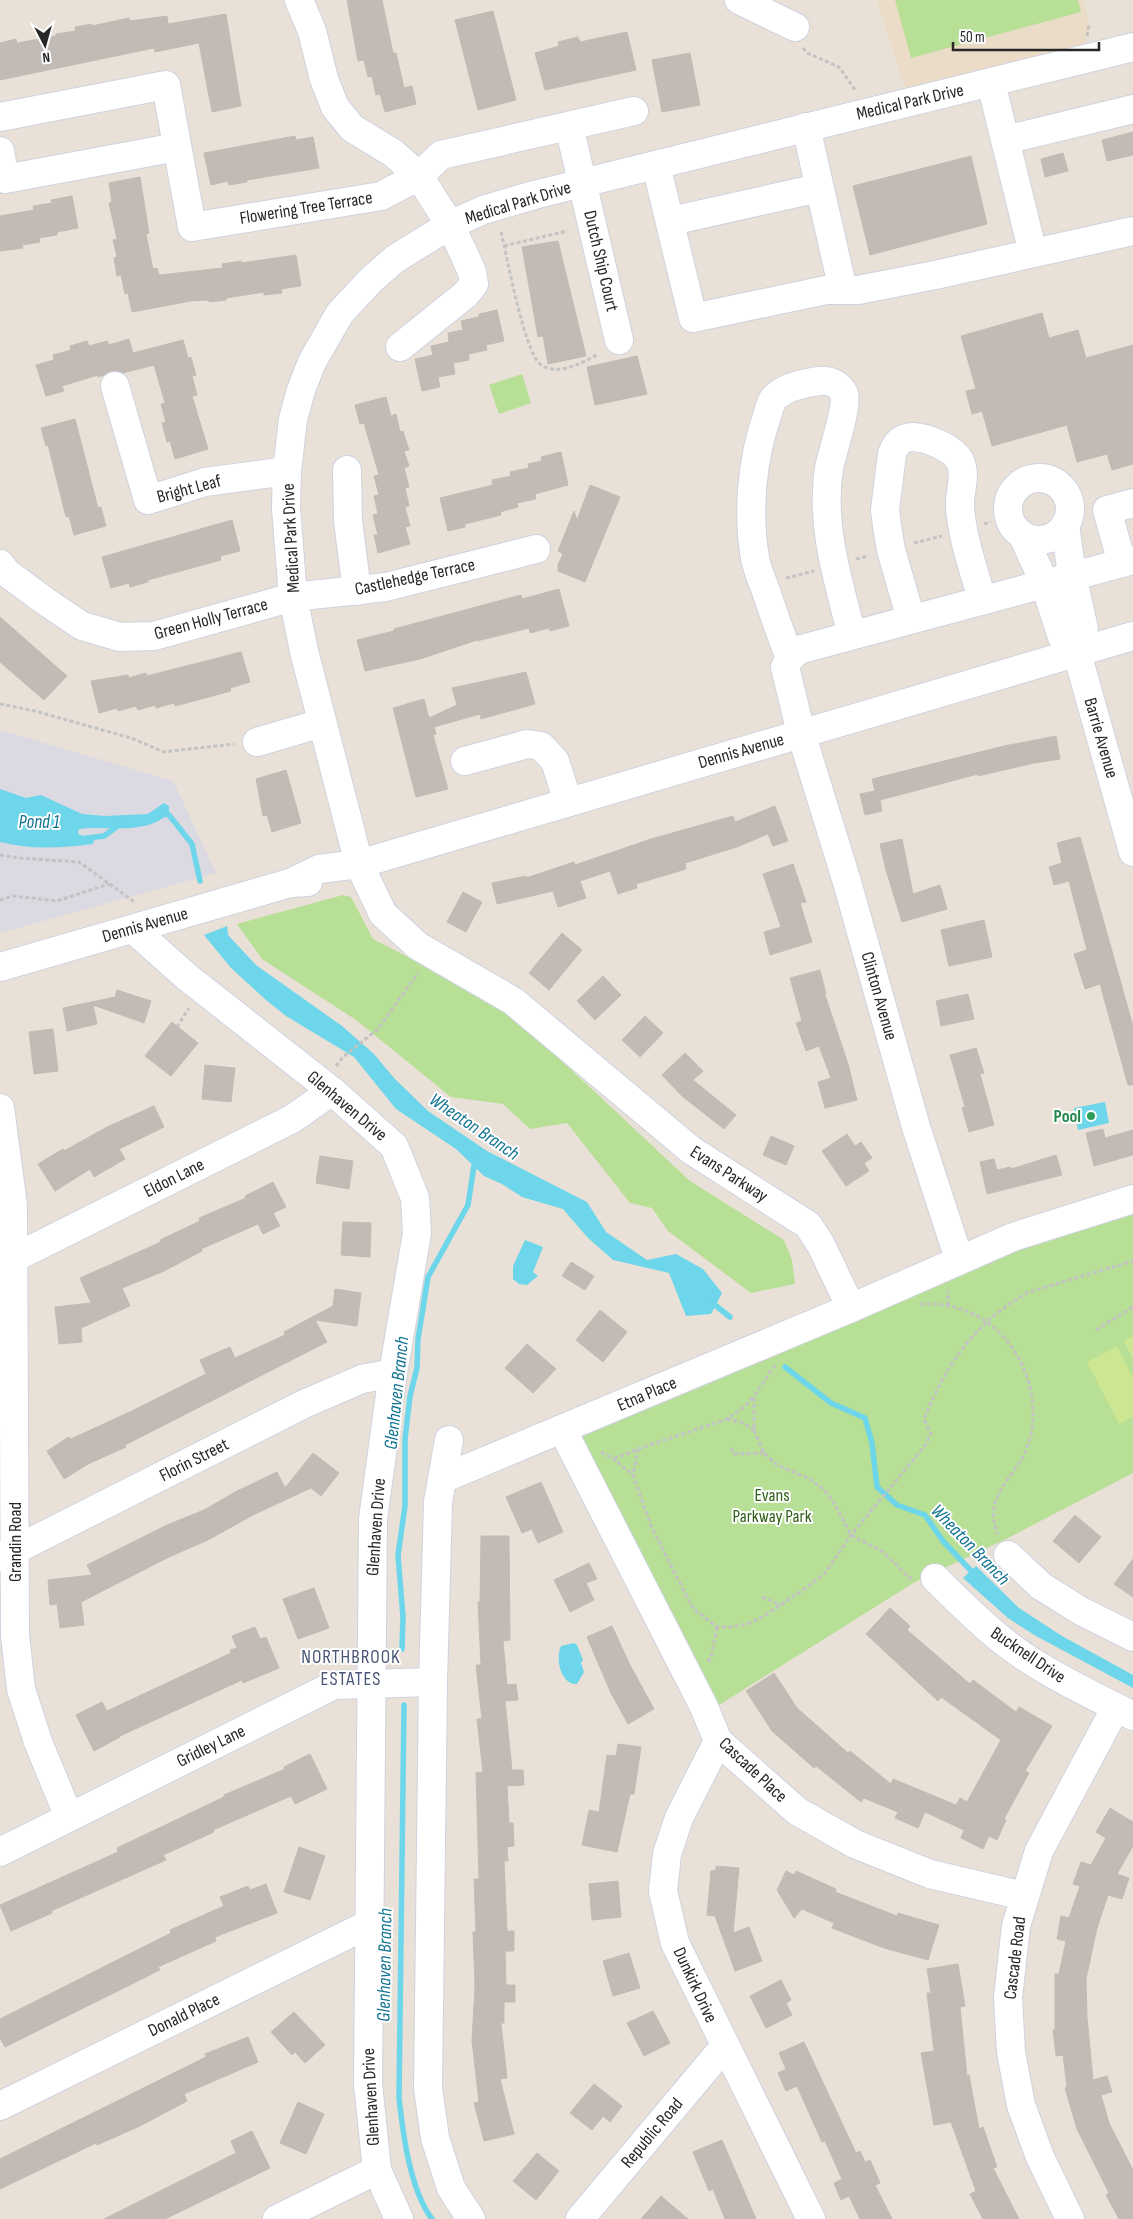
<svg xmlns="http://www.w3.org/2000/svg" width="1133" height="2219" font-family="'Sofia Sans Condensed',sans-serif">
	<rect width="100%" height="100%" fill="#e9e0d8"/>
	<path fill="#dbd9e1" d="M0 730 173 781 216 873 0 933Z"/>
	<path fill="#ebdcc8" d="M877 0H1084L1089 25 1085 44 905 88Z"/>
	<g fill="#b7df96">
		<path d="M895 0H1078L1081 12 911 58Z"/>
		<path d="M522 374 531 403 499 414 489 385Z"/>
		<path d="M343 895 351 897 373 939 481 995 534 1035 690 1181 784 1240 792 1260 795 1284 751 1293 668 1231 652 1208 630 1203 567 1123 530 1129 503 1104 451 1097 356 1020 262 959 237 924Z"/>
		<path d="M1133 1210V1473L1006 1539 915 1582 716 1707 577 1436 1006 1252Z"/>
	</g>
	<g fill="#cce691">
		<path d="M1133 1336V1359L1124 1341Z"/>
		<path d="M1117 1346 1133 1378V1416L1119 1424 1087 1362Z"/>
	</g>
	<g fill="#6dd6ea">
		<path d="M0 789 26 798 41 795 82 814 105 816 148 814 164 803 169 806V815C161 819 152 825 143 826 122 831 101 826 79 829L78 834 94 840 93 844C61 848 32 850 0 842Z"/>
		<path d="M227 926 228 935 256 965 342 1026 374 1054 394 1078 428 1111 487 1151 587 1202 606 1232 647 1260 676 1254 703 1269 722 1293 711 1314 686 1316 669 1273 613 1260 588 1238 563 1209 522 1197 502 1184 484 1176 456 1149 396 1109 354 1057 286 1016 266 1000 231 968 204 935Z"/>
		<path d="M1105 1102 1109 1123 1078 1130 1074 1108Z"/>
		<path d="M525 1240 543 1247 533 1272 538 1276 527 1285 519 1284 513 1279V1266Z"/>
		<path d="M976 1566 1019 1608 1062 1636 1133 1675V1688L1036 1636 1008 1618 963 1578Z"/>
		<path d="M574 1643 577 1645 583 1660 581 1663 584 1672 577 1684C561 1685 555 1659 561 1646Z"/>
	</g>
	<g fill="none" stroke-linecap="round" stroke-linejoin="round">
		<g stroke="#6dd6ea" stroke-width="5.5">
			<path d="M164 813 169 815 192 844 200 881"/>
			<path d="M80 839 104 836 119 825"/>
			<path d="M710 1301 730 1317"/>
			<path d="M785 1367 831 1403 865 1418 872 1443 877 1487 897 1505 925 1515 943 1541 975 1575"/>
			<path d="M402 1649 403 1617 398 1555 405 1506V1439L410 1396 417 1368 418 1339 428 1277 468 1205 475 1159"/>
			<path d="M404 1705 399 2098C403 2134 410 2190 432 2219"/>
		</g>
	</g>
	<g fill="#c1bab5" stroke="#c4bcb2">
		<path d="M347 0H382L393 53H396L404 88 412 86 416 104 385 112 380 94 376 95 372 76 368 77 364 60 358 61Z"/>
		<path d="M493 11 516 100 478 110 455 20Z"/>
		<path d="M226 14 241 106 212 112 199 43 155 52 154 48 0 80V43L16 39 17 43 56 36V34L76 31 75 27 92 24V26L129 18 130 21 167 16 168 24Z"/>
		<path d="M627 32 636 70 545 90 535 53 559 46 558 42 578 37 580 42Z"/>
		<path d="M690 53 700 105 662 112 652 60Z"/>
		<path d="M1133 132V155L1107 161 1102 140Z"/>
		<path d="M295 136 296 140 313 137 319 168 247 180V182L229 185 228 181 211 185 204 153Z"/>
		<path d="M1063 153 1068 171 1045 177 1041 159Z"/>
		<path d="M971 156 987 224 870 255 853 186Z"/>
		<path d="M140 177 149 233 146 234 153 269 157 268 159 275 223 268 222 264 241 261V263L296 255 301 286 281 289 282 293 264 295V292L226 298V300L209 302V300L191 301 132 312 128 293 125 294 121 275 117 276 114 258 117 257 113 240 117 239 109 203 112 202 109 183Z"/>
		<path d="M72 196 78 228 57 232V235L39 238 40 242 22 245 23 248 0 251V216L34 210 33 206 52 203 51 200Z"/>
		<path d="M558 241 586 356 548 364 543 336 538 337 522 247Z"/>
		<path d="M497 310 504 341 486 345 487 350 469 354V360L453 363 455 374 438 377 440 387 422 391 415 359 433 355 431 346 449 342 448 333 463 330 461 321 479 317V314Z"/>
		<path d="M1042 313 1049 338 1078 330 1086 358 1133 345V464L1112 470 1107 454 1077 462 1067 425 992 446 982 411 972 414 966 391 976 389 961 336Z"/>
		<path d="M129 339 133 353 183 340 188 358 191 357 196 375 192 376 197 395 192 396 208 449 175 459 170 441 167 442 162 423 166 422 161 404 165 403 154 365 123 373 111 371 104 375 98 377V375L62 386 64 391 46 396 36 365 54 360 53 355 71 350 70 346 87 341 89 346 107 341 109 345Z"/>
		<path d="M637 356 647 394 595 405 587 367Z"/>
		<path d="M386 397 391 416 396 414 400 432 403 431 409 450 404 451 409 466 404 468 409 487 405 488 409 506 405 507 410 526 405 527 410 544 378 553 374 535H378L373 515 378 514 374 496 379 495 374 476 379 475 364 423 360 424 355 405Z"/>
		<path d="M75 419 98 508 101 507 106 526 74 535 69 516 66 517 48 445 46 446 41 428Z"/>
		<path d="M561 452 568 485 535 494 536 499 517 503 518 507 500 512 501 515 465 524V527L448 531 440 498 493 485 492 480 511 476 510 472 529 468 528 464 542 461 541 457Z"/>
		<path d="M590 485 620 497 585 582 558 571V565L563 554 558 551 574 511 577 520Z"/>
		<path d="M232 520 240 551 220 556 221 560 148 580V582L130 587 129 583 111 588 102 557Z"/>
		<path d="M559 589 569 626 550 631 549 628 530 633 529 628 477 641V640L420 659 365 671 357 640 394 631V629L491 603 521 595 522 599Z"/>
		<path d="M0 617 67 676 44 700 0 662Z"/>
		<path d="M241 652 250 682 230 688 231 691 175 706 174 703 156 708 155 705 138 710 136 706 118 711 117 708 99 713 91 681 128 675 129 678 146 673 147 676Z"/>
		<path d="M526 672 535 704 481 719 480 714 434 727 436 734 433 735 448 789 416 797 393 708 424 699 429 718 457 705 452 688Z"/>
		<path d="M1056 736 1060 759 1034 763 978 776V774L880 800 882 811 865 815 860 794 875 791 872 779 1004 746Z"/>
		<path d="M286 770 301 823 272 832 267 815 263 816 256 779Z"/>
		<path d="M775 806 788 841 773 846 768 834 737 847 685 863 686 869 636 884 637 888 618 894 610 871 580 881 586 898 558 907 553 891 497 904 492 883 526 876V878L574 862 575 865 651 839 733 816 735 822Z"/>
		<path d="M1080 837 1133 1026V1085H1128L1100 984 1085 989 1074 954 1087 950 1069 881 1054 885 1049 867 1062 863 1057 843Z"/>
		<path d="M902 839 913 894 940 885 947 909 902 922 886 870 880 844Z"/>
		<path d="M793 864 806 902 800 903 812 942 770 955 764 932 781 927 763 874Z"/>
		<path d="M463 892 482 902 466 932 447 922Z"/>
		<path d="M984 920 992 957 949 966 941 930Z"/>
		<path d="M562 933 582 950 549 990 529 973Z"/>
		<path d="M820 970 826 994 825 995 848 1064 857 1100 825 1108 818 1082 831 1078 819 1046 806 1051 796 1023 802 1021 790 978Z"/>
		<path d="M603 976 621 995 595 1020 577 1001Z"/>
		<path d="M117 990 151 1001 144 1023 93 1005 97 1024 67 1031 63 1008 115 997Z"/>
		<path d="M968 994 974 1019 941 1026 936 1001Z"/>
		<path d="M645 1016 663 1033 640 1057 622 1040Z"/>
		<path d="M172 1022 198 1043 171 1076 145 1056Z"/>
		<path d="M53 1029 58 1071 34 1074 29 1032Z"/>
		<path d="M976 1048 984 1073 980 1074 994 1125 969 1132 962 1108 965 1107 950 1055Z"/>
		<path d="M685 1053 703 1071 693 1080 736 1115 724 1129 682 1096 662 1075Z"/>
		<path d="M205 1065 235 1068 231 1102 202 1099Z"/>
		<path d="M154 1106 164 1127 119 1149 125 1159 94 1177 90 1169 55 1191 38 1164 63 1149 64 1151 107 1127Z"/>
		<path d="M1103 1129 1105 1138 1133 1130V1155L1094 1166 1086 1133Z"/>
		<path d="M847 1134 855 1146 861 1142 872 1158 864 1163 869 1171 846 1186 822 1151Z"/>
		<path d="M771 1136 794 1146 786 1165 763 1155Z"/>
		<path d="M1056 1155 1062 1175 987 1194 980 1162 994 1159 997 1170 1010 1167 1011 1169Z"/>
		<path d="M320 1156 353 1161 349 1189 316 1183Z"/>
		<path d="M273 1182 286 1207 273 1213 280 1226 263 1234 258 1224 201 1249 202 1251 162 1272 122 1288 130 1306 81 1328 82 1342 59 1344 55 1307 91 1303 80 1278 161 1242 160 1240 200 1221 199 1218 246 1198 245 1196Z"/>
		<path d="M343 1222 371 1223 370 1257 341 1255Z"/>
		<path d="M571 1262 594 1276 585 1290 562 1276Z"/>
		<path d="M335 1289 361 1293 357 1326 315 1320 327 1342 125 1445 126 1447 88 1464 64 1479 47 1451 69 1437 71 1439 134 1410 206 1374 200 1360 230 1347 235 1358 285 1335 284 1332 333 1306Z"/>
		<path d="M600 1310 627 1332 603 1362 576 1340Z"/>
		<path d="M527 1344 556 1369 533 1393 505 1368Z"/>
		<path d="M313 1453 339 1473 321 1496 311 1488 253 1515 208 1540 169 1557 81 1602 84 1625 60 1628 57 1604 50 1605 48 1580 92 1575 87 1565 167 1525 204 1510 237 1491 277 1472 285 1488Z"/>
		<path d="M541 1482 563 1532 538 1543 532 1529 522 1533 506 1497Z"/>
		<path d="M1075 1515 1101 1537 1079 1563 1053 1541Z"/>
		<path d="M481 1536H509L510 1640 503 1641 507 1685 516 1684 518 1700 505 1701 512 1770H523L524 1785 507 1786 509 1823H513L514 1846 507 1847 508 1861H504L507 1931H514V1951H505L506 1985H515V2002H504V2023H501L507 2078 500 2079 514 2134 484 2141 474 2103 479 2102 472 2041 475 1985 473 1932H476L474 1879H479L476 1773 483 1772 477 1719H482L476 1665H481L478 1602H480Z"/>
		<path d="M1133 1559V1597L1114 1584Z"/>
		<path d="M589 1563 597 1579 586 1583 594 1600 570 1612 554 1580Z"/>
		<path d="M314 1588 329 1628 298 1639 283 1599Z"/>
		<path d="M890 1608 910 1626 907 1630 970 1684 973 1680 1016 1712 1019 1707 1052 1726 1025 1771 1029 1773 1004 1819 1006 1820 997 1840 989 1836 983 1849 961 1838 964 1830 925 1812 918 1828 895 1818 898 1812 864 1798 861 1802 816 1766 814 1768 772 1731 746 1691 774 1673 797 1708 848 1753 850 1751 891 1784 893 1779 956 1805 960 1798 967 1802 1001 1740 941 1697 938 1701 866 1634Z"/>
		<path d="M612 1626 630 1665 654 1709 628 1724 611 1693 587 1637Z"/>
		<path d="M255 1627 260 1639 266 1637 279 1668 243 1683 242 1680 120 1736V1737L94 1751 76 1715 102 1702 107 1711 231 1653 230 1650 237 1648 232 1636Z"/>
		<path d="M618 1744 641 1747 634 1794H630L617 1852 582 1845 589 1810 599 1812 607 1755 616 1756Z"/>
		<path d="M310 1754 327 1789 295 1804 291 1796 213 1830 214 1832 163 1855 166 1860 51 1911 52 1913 11 1931 0 1905 118 1852 117 1848 224 1797V1795L285 1769 284 1767Z"/>
		<path d="M1110 1808 1133 1822V1846L1117 1874 1129 1878 1122 1899 1108 1895 1097 1928 1086 1979 1087 2017 1093 2080 1107 2076 1112 2092 1101 2095 1109 2123 1133 2170V2219H1119L1106 2195 1109 2193 1077 2129 1065 2088 1067 2087 1063 2055 1056 2056 1053 2030H1055V1974H1059L1066 1941 1057 1939 1061 1916 1069 1918 1080 1886 1073 1884 1081 1862 1091 1865 1106 1838 1096 1832Z"/>
		<path d="M299 1847 325 1856 310 1900 284 1892Z"/>
		<path d="M716 1866 739 1868 733 1933 749 1927 762 1961 735 1971 715 1916 707 1915 711 1871 716 1870Z"/>
		<path d="M786 1871 794 1875 796 1871 836 1889 835 1892 897 1916 898 1913 939 1925 928 1960 884 1948 832 1928 834 1923 802 1909 794 1918 777 1890Z"/>
		<path d="M618 1881 621 1917 592 1920 589 1884Z"/>
		<path d="M266 1884 277 1913 215 1937 216 1941 158 1967 160 1970 5 2047 0 2038V2019L171 1933 170 1930 224 1906 220 1897 248 1886 250 1890Z"/>
		<path d="M629 1953 640 1988 613 1996 603 1961Z"/>
		<path d="M958 1964 965 2006 960 2007 967 2076 969 2075 979 2129 983 2127 997 2167 993 2168 1019 2219H983L970 2194 976 2191 951 2122 934 2125 921 2053 934 2051 927 1993H931L927 1969Z"/>
		<path d="M781 1980 791 2000 786 2003 792 2015 766 2028 750 1996Z"/>
		<path d="M653 2011 670 2043 644 2056 627 2023Z"/>
		<path d="M294 2012 325 2045 305 2063 295 2052 292 2055 271 2032Z"/>
		<path d="M248 2037 258 2062 184 2094 187 2101 140 2126 97 2145 96 2143 0 2189V2159L206 2057 205 2054Z"/>
		<path d="M804 2042 856 2153 860 2151 865 2162 870 2160 880 2183 875 2185 892 2219H860L849 2196 841 2200 834 2183 842 2179 825 2141 822 2142 797 2086 786 2091 778 2073 786 2069 779 2053Z"/>
		<path d="M594 2084 622 2106 610 2122 603 2116 592 2130 570 2113Z"/>
		<path d="M298 2102 324 2114 306 2154 280 2143Z"/>
		<path d="M252 2131 270 2168 165 2219H104L236 2153 231 2141Z"/>
		<path d="M722 2140 756 2219H725L713 2189 709 2191 693 2152Z"/>
		<path d="M537 2153 559 2171 536 2200 513 2181Z"/>
		<path d="M661 2196 688 2219H641Z"/>
	</g>
	<g fill="none" stroke-linecap="round" stroke-linejoin="round">
		<g stroke="#ced3e0" stroke-width="30">
			<g id="minor">
				<path d="M299 0 312 31 324 79 335 107 352 128 393 153 419 176 450 225 464 254 472 272 474 284 466 294 400 347"/>
				<path d="M739 0 795 27"/>
				<path d="M991 83 1033 253"/>
				<path d="M0 117 166 85 192 227 381 196 419 176 441 155 634 111"/>
				<path d="M569 126 619 340"/>
				<path d="M806 127 843 290"/>
				<path d="M1005 140 1133 109"/>
				<path d="M0 151 5 179 177 147"/>
				<path d="M656 165 693 318 826 290H858L935 275 1133 231"/>
				<path d="M671 221 819 188"/>
				<path d="M115 386 148 500 205 482 287 471"/>
				<path d="M347 470 348 521 357 591"/>
				<circle cx="1039" cy="509" r="31"/>
				<path d="M1065 525 1072 575 1084 629 1077 653"/>
				<path d="M1023 536 1044 582 1062 637 1077 653 1133 852"/>
				<path d="M1122 563 1107 510 1133 503"/>
				<path d="M0 564 7 573 45 601 82 626 120 637 154 636 293 597 386 587 536 549"/>
				<path d="M911 619 891 550 887 526 885 510 892 454C896 443 901 437 914 437 928 438 953 448 960 461 967 475 959 492 960 507 962 538 974 570 982 600"/>
				<path d="M790 658C781 636 774 615 767 594 763 582 757 570 755 558 747 512 752 459 767 416 769 410 770 403 774 398 784 388 804 383 819 381 829 380 840 384 844 394 848 406 832 453 829 468 820 525 838 580 852 635"/>
				<path d="M257 742 322 723"/>
				<path d="M465 761 527 744 541 746 555 761 568 802"/>
				<path d="M290 883 319 869 359 864 1133 636"/>
				<path d="M133 929 187 977 332 1091 394 1146 415 1198 417 1233 393 1373 373 1519 368 2084 377 2170 399 2219"/>
				<path d="M0 967 290 883 308 882"/>
				<path d="M0 1108 13 1205 15 1635 21 1689 38 1742 69 1817"/>
				<path d="M12 1259 292 1119 332 1091"/>
				<path d="M959 1259 916 1127 847 882 801 733 785 667 790 658 798 650 1133 560"/>
				<path d="M851 1308 821 1245 808 1225 691 1150 513 1001 418 946 383 914 359 864 304 651 293 597 286 508 287 471 293 419 301 390 312 362 340 313 372 279 395 259 450 225 483 210 534 195 1133 47"/>
				<path d="M562 1429 704 1707 718 1741 797 1811 855 1844 930 1874 1024 1896"/>
				<path d="M449 1440 438 1502 433 1682 428 2088 435 2138 451 2188 471 2219"/>
				<path d="M442 1479 851 1308 1013 1237 1133 1199"/>
				<path d="M1008 1555 1041 1586 1081 1611 1133 1637"/>
				<path d="M1 1557 304 1404 362 1379 393 1373"/>
				<path d="M935 1578C957 1600 979 1622 1003 1641 1042 1672 1089 1693 1133 1716"/>
				<path d="M718 1741 679 1818 667 1854 663 1891 675 1943 811 2219"/>
				<path d="M0 1852 334 1685 433 1682"/>
				<path d="M0 2106 369 1924"/>
				<path d="M277 2219 377 2170"/>
				<path d="M580 2219 724 2047"/>
				<path d="M1070 2219 1040 2157 1021 2105 1011 2052 1008 1998 1016 1926 1039 1851 1116 1707"/>
			</g>
		</g>
		<g stroke="#c3c3c3" stroke-width="3" stroke-dasharray="4 2.5" stroke-linecap="butt">
			<path d="M1087 36 1089 25"/>
			<path d="M803 48 807 53 839 67 856 91"/>
			<path d="M501 232C507 256 524 351 540 364 556 377 583 363 598 354"/>
			<path d="M504 246 567 231"/>
			<path d="M984 524 991 522"/>
			<path d="M914 543 942 536"/>
			<path d="M856 559 869 556"/>
			<path d="M786 578 814 571"/>
			<path d="M0 704 35 711 131 738 164 752 234 744"/>
			<path d="M0 855 20 858 79 862 136 903"/>
			<path d="M0 900 13 896 57 901 109 884"/>
			<path d="M177 1027 189 1008"/>
			<path d="M336 1066 343 1057 378 1029 418 973"/>
			<path d="M920 1304C950 1302 979 1312 1000 1333 1028 1361 1041 1407 1028 1445 1017 1478 981 1495 998 1534"/>
			<path d="M948 1306V1291"/>
			<path d="M1096 1330 1133 1307"/>
			<path d="M775 1365 754 1396V1430L764 1453 777 1465 810 1479 823 1489 833 1501 851 1535 883 1552 912 1580"/>
			<path d="M727 1419 743 1423 754 1430"/>
			<path d="M731 1448 734 1454 764 1453"/>
			<path d="M638 1449 727 1419 744 1407 754 1396"/>
			<path d="M601 1452 614 1459 633 1475"/>
			<path d="M614 1459 638 1449 633 1475 651 1526 690 1603 695 1610 717 1627H731L747 1624 764 1616 806 1588 826 1572 851 1535 924 1447 931 1434 924 1419C946 1364 976 1321 1029 1292L1133 1261"/>
			<path d="M762 1597 781 1605"/>
			<path d="M708 1662 711 1657 717 1627"/>
		</g>
		<use href="#minor" stroke="#fff" stroke-width="28"/>
	</g>
	<circle fill="#2e9e5b" stroke="#fff" stroke-width="2" cx="1091" cy="1116" r="5"/>
	<g text-anchor="middle" dominant-baseline="central" stroke-width="4" stroke-linejoin="round" paint-order="stroke">
		<g font-size="18" fill="#272727" stroke="#fff">
			<text transform="translate(910 102) rotate(-13)">Medical Park Drive</text>
			<text transform="translate(518 203) rotate(-17)">Medical Park Drive</text>
			<text transform="translate(306 208) rotate(-9)">Flowering Tree Terrace</text>
			<text transform="translate(601 261) rotate(77)">Dutch Ship Court</text>
			<text transform="translate(189 489) rotate(-15)">Bright Leaf</text>
			<text transform="translate(291 538) rotate(-93)">Medical Park Drive</text>
			<text transform="translate(415 577) rotate(-12)">Castlehedge Terrace</text>
			<text transform="translate(211 619) rotate(-15)">Green Holly Terrace</text>
			<text transform="translate(1101 738) rotate(74)">Barrie Avenue</text>
			<text transform="translate(741 751) rotate(-16)">Dennis Avenue</text>
			<text transform="translate(145 925) rotate(-16)">Dennis Avenue</text>
			<text transform="translate(879 996) rotate(74)">Clinton Avenue</text>
			<text transform="translate(347 1106) rotate(40)">Glenhaven Drive</text>
			<text transform="translate(729 1174) rotate(33)">Evans Parkway</text>
			<text transform="translate(174 1178) rotate(-27)">Eldon Lane</text>
			<text transform="translate(647 1394) rotate(-23)">Etna Place</text>
			<text transform="translate(194 1460) rotate(-27)">Florin Street</text>
			<text transform="translate(376 1527) rotate(-86)">Glenhaven Drive</text>
			<text transform="translate(15 1542) rotate(-90)">Grandin Road</text>
			<text transform="translate(1028 1655) rotate(34)">Bucknell Drive</text>
			<text transform="translate(211 1746) rotate(-26)">Gridley Lane</text>
			<text transform="translate(753 1770) rotate(43)">Cascade Place</text>
			<text transform="translate(1015 1958) rotate(-83)">Cascade Road</text>
			<text transform="translate(695 1985) rotate(65)">Dunkirk Drive</text>
			<text transform="translate(184 2015) rotate(-26)">Donald Place</text>
			<text transform="translate(371 2097) rotate(-93)">Glenhaven Drive</text>
			<text transform="translate(652 2133) rotate(-50)">Republic Road</text>
		</g>
		<g font-size="18" font-weight="bold" fill="#27864d" stroke="#fff" text-anchor="end">
			<text x="1081" y="1116">Pool</text>
		</g>
		<g font-size="18" fill="#31601b" stroke="#fff">
			<text x="772" y="1495">Evans<tspan x="772" dy="21">Parkway Park</tspan></text>
		</g>
		<g font-size="19" font-style="italic" fill="#117391" stroke="#fff">
			<text x="39" y="822">Pond 1</text>
			<text transform="translate(474 1127) rotate(34)">Wheaton Branch</text>
			<text transform="translate(397 1393) rotate(-84)">Glenhaven Branch</text>
			<text transform="translate(970 1545) rotate(46)">Wheaton Branch</text>
			<text transform="translate(385 1965) rotate(-89)">Glenhaven Branch</text>
		</g>
		<g font-size="19" letter-spacing="1" fill="#495675" stroke="#fff">
			<text x="351" y="1657">NORTHBROOK<tspan x="351" dy="22">ESTATES</tspan></text>
		</g>
	</g>
	<g transform="translate(45 45) rotate(174)" stroke="#ffffff" stroke-width="4" paint-order="stroke">
	<path d="M0-4L9 19L0 12L-9 19Z" fill="#272727"/>
	<text y="-8" font-size="14" font-weight="bold" text-anchor="middle" fill="#272727">N</text>
	</g>
	<path d="M953 42v8h146v-8" fill="none" stroke="#272727" stroke-width="2.5"/>
	<text x="960" y="42" font-size="15" fill="#272727" stroke="#ffffff" stroke-width="4" paint-order="stroke">50 m</text>
</svg>
